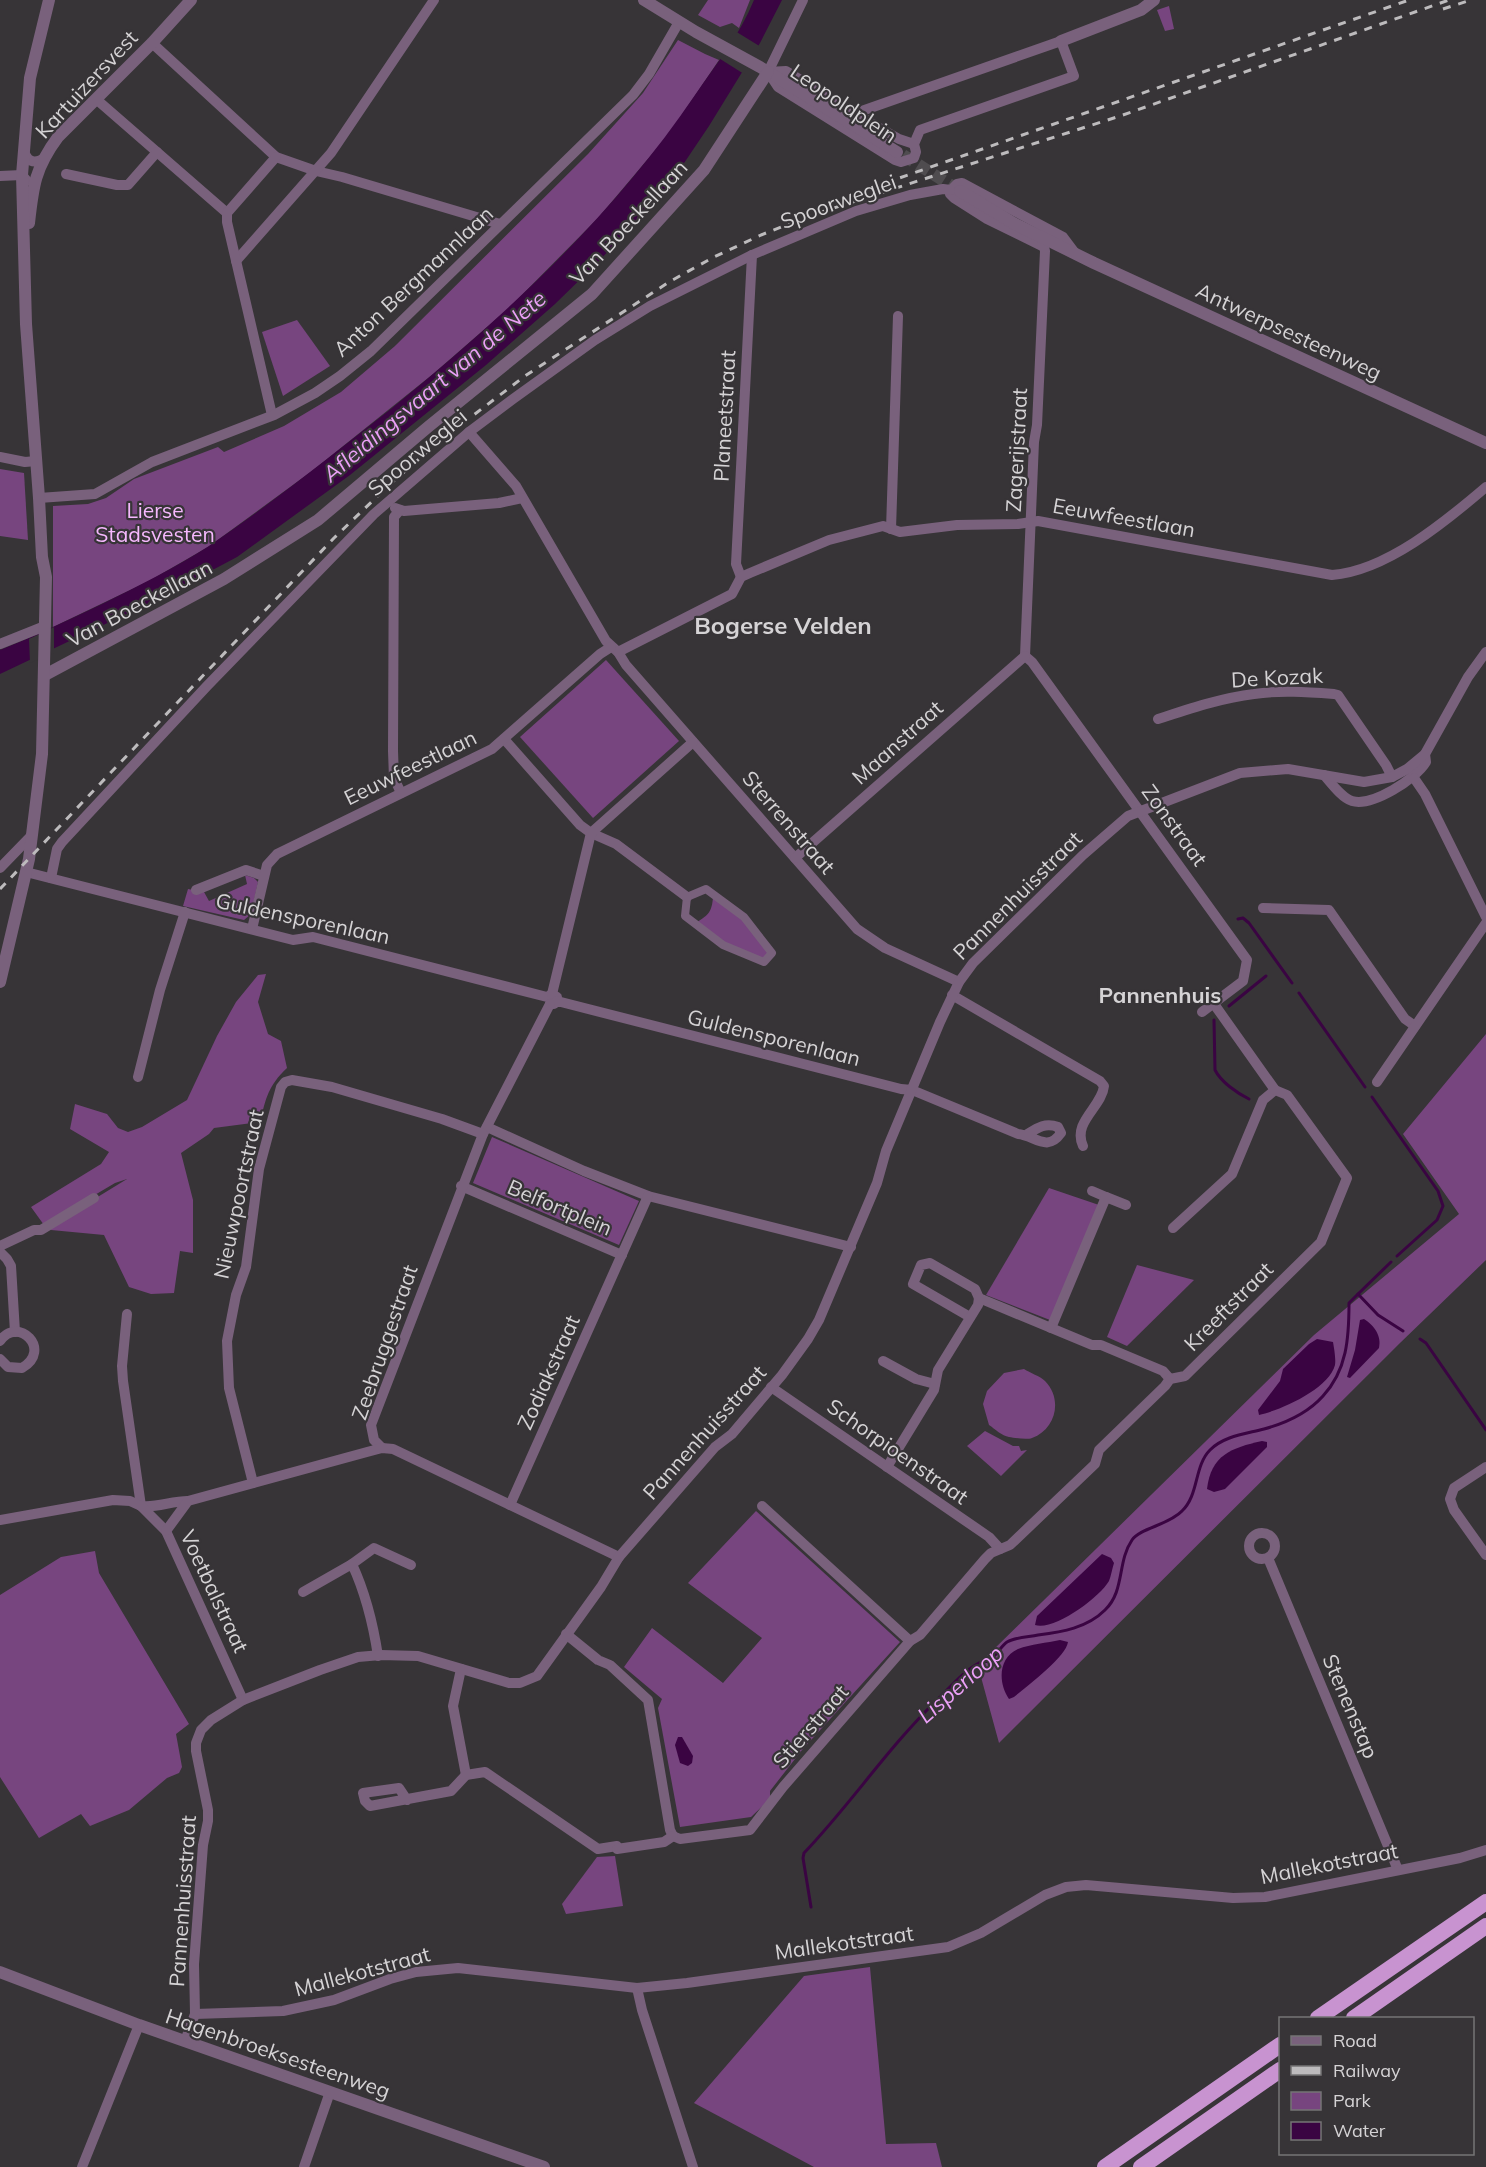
<svg xmlns="http://www.w3.org/2000/svg" width="1486" height="2167" font-family="Mulish,sans-serif">
	<rect width="100%" height="100%" fill="#373437"/>
	<g fill="#77457f">
		<path d="M708 0H750L739 28 732 23 720 27 698 15Z"/>
		<path d="M1169 6 1174 29 1165 31 1157 10Z"/>
		<path d="M678 40 705 54 719 60 669 134 598 218 510 307 433 374 312 471 208 547 149 581 53 627V506L88 504 106 498 134 479 218 447 224 452 284 426 341 392 395 346 588 154 643 93Z"/>
		<path d="M297 320 330 366 283 396 262 332Z"/>
		<path d="M0 469 24 473 28 540 0 536Z"/>
		<path d="M606 660 679 741 593 818 520 737Z"/>
		<path d="M245 875 254 878 258 882 251 914 244 920 183 906 188 889 204 892 209 901 247 884Z"/>
		<path d="M713 897 743 920 769 953 763 960 725 943 697 922C709 915 712 911 713 897Z"/>
		<path d="M266 974 258 1002 268 1034 281 1041 287 1068C268 1086 266 1098 260 1122L214 1128 209 1134 181 1153 193 1200V1253L180 1251 174 1293 151 1294 129 1287 104 1235 51 1230 52 1225 127 1179 115 1183 44 1225 31 1207 101 1164 109 1152 70 1129 75 1104 107 1114 118 1128 128 1132 142 1127 187 1100 217 1036 236 1002 258 975Z"/>
		<path d="M1486 1034V1260L1400 1343 999 1743 978 1666 988 1655 1314 1335 1459 1214 1403 1134Z"/>
		<path d="M492 1137 639 1201 619 1245 473 1183Z"/>
		<path d="M1049 1188 1099 1205 1050 1320 986 1295Z"/>
		<path d="M1137 1265 1194 1280 1127 1346 1107 1337Z"/>
		<path d="M1024 1369C1030 1373 1040 1376 1045 1381 1063 1399 1056 1429 1032 1438 1027 1440 1015 1438 1009 1437 1002 1436 995 1429 989 1425L983 1404 987 1391 1004 1373Z"/>
		<path d="M985 1431 1013 1446H1019L1021 1451 1027 1450 1001 1476 967 1446Z"/>
		<path d="M756 1511 900 1642 802 1750 770 1791V1799L751 1817 680 1827 658 1708 662 1699 624 1667 652 1628 723 1683 762 1638 688 1583Z"/>
		<path d="M95 1551 99 1573 189 1724 176 1734 182 1767 179 1773 167 1778 129 1810 90 1826 81 1814 39 1838 0 1777V1595L61 1557Z"/>
		<path d="M615 1856 623 1906 566 1914 562 1904 597 1857Z"/>
		<path d="M870 1967 886 2144 936 2143 942 2167H814L694 2103 804 1976Z"/>
	</g>
	<g fill="#3a0442">
		<path d="M754 0H782L760 43 709 126 676 175 642 216 595 265 555 304 486 365 350 475 237 557 156 600 0 674V650C35 636 68 620 102 604 138 586 175 568 209 546 272 503 332 455 392 408 505 316 613 216 695 95 716 64 740 35 754 0Z"/>
		<path d="M1364 1319C1374 1325 1382 1336 1379 1348L1350 1378 1347 1377 1355 1350 1360 1320Z"/>
		<path d="M1317 1339 1333 1342C1334 1348 1336 1359 1335 1365 1329 1389 1281 1410 1259 1415L1258 1410 1280 1381 1283 1369 1309 1344Z"/>
		<path d="M1262 1441 1267 1442V1447L1225 1489 1214 1492 1207 1489C1211 1455 1231 1448 1262 1441Z"/>
		<path d="M1102 1554 1111 1558 1114 1563C1112 1569 1111 1576 1109 1581 1099 1598 1054 1631 1035 1625L1037 1616Z"/>
		<path d="M1060 1640 1068 1642C1066 1657 1027 1686 1014 1697L1009 1699C998 1683 998 1658 1018 1649 1031 1644 1047 1643 1060 1640Z"/>
		<path d="M678 1737H682L693 1756 692 1763 688 1766 680 1763 675 1745Z"/>
	</g>
	<g fill="#373437">
		<path d="M735 31 761 47 744 74 717 57Z"/>
		<path d="M54 627V653L30 663 29 639Z"/>
	</g>
	<g fill="none" stroke-linecap="round" stroke-linejoin="round">
		<g stroke="#3a0442" stroke-width="3">
			<path d="M1238 919 1243 918 1249 923 1292 983"/>
			<path d="M1299 993 1365 1087"/>
			<path d="M1229 1006 1266 976"/>
			<path d="M1214 1020 1215 1070C1221 1082 1237 1093 1249 1099"/>
			<path d="M1372 1097 1438 1191 1443 1206 1437 1220 1397 1256"/>
			<path d="M1391 1262 1358 1294 1378 1315 1403 1331"/>
			<path d="M1420 1339 1426 1343 1486 1430"/>
			<path d="M811 1907 803 1858 804 1853C850 1805 887 1749 935 1702 949 1689 962 1672 979 1663 982 1662 985 1662 988 1661 995 1658 1000 1647 1007 1642 1016 1637 1028 1637 1038 1635 1062 1632 1087 1628 1105 1610 1125 1591 1117 1562 1132 1540 1140 1528 1169 1525 1182 1511 1199 1495 1194 1466 1210 1450 1224 1436 1245 1434 1264 1429 1286 1423 1307 1414 1323 1396 1347 1370 1349 1338 1349 1303L1358 1294"/>
		</g>
		<path stroke="#4f4c4f" stroke-width="12" stroke-dasharray="12 6" stroke-linecap="butt" d="M903 155 960 191"/>
		<path stroke="#79617c" stroke-width="8" d="M706 889 744 917 772 953 764 962 723 945 685 916 687 897Z"/>
		<g stroke="#79617c" stroke-width="10">
			<path d="M152 43 276 157 316 171 342 177 500 224"/>
			<path d="M768 72 778 87 895 160 901 162 914 158 916 152 914 144 920 130 1074 76 1061 41 856 113"/>
			<path d="M768 72 786 71 878 127 899 139 914 144"/>
			<path d="M768 72 803 0"/>
			<path d="M96 99 227 213"/>
			<path d="M24 151C27 161 33 164 43 159"/>
			<path d="M66 174 117 185H128L157 152"/>
			<path d="M0 176 22 175 27 181"/>
			<path d="M951 190 950 194 954 198 987 219 1044 247 1045 251 1037 425 1034 442 1025 656"/>
			<path d="M236 261 331 153 434 0"/>
			<path d="M272 415 227 222V213L276 157"/>
			<path d="M469 432 516 486 606 641 618 652 626 665 857 929 885 948 959 982"/>
			<path d="M0 457 25 462 36 461"/>
			<path d="M39 498 95 494 152 462 274 415 315 393 340 376 371 351 633 95 649 74 679 22"/>
			<path d="M395 508 404 511 499 503 522 498"/>
			<path d="M400 510 394 517 393 751 394 778 401 793"/>
			<path d="M891 529 898 316"/>
			<path d="M741 577 736 564 752 255"/>
			<path d="M0 644 45 626"/>
			<path d="M618 652 732 594 741 577 750 573 829 540 883 526 900 532 957 525 1018 524 1038 521 1332 575C1386 571 1445 522 1486 487"/>
			<path d="M1025 656 1032 662 1247 960 1243 981 1202 1012"/>
			<path d="M1158 719C1189 709 1221 698 1254 694 1280 690 1307 692 1334 694L1338 695 1386 765 1392 777"/>
			<path d="M504 739 580 825 591 833 616 844 687 897"/>
			<path d="M1324 775C1331 783 1342 798 1352 801 1372 807 1416 779 1426 762L1425 754"/>
			<path d="M1414 778 1425 794 1486 917"/>
			<path d="M795 858 1025 656"/>
			<path d="M0 868 32 835"/>
			<path d="M26 872 293 940 313 937 547 997 552 994 557 997V1001"/>
			<path d="M51 878 57 849 62 842 207 686 374 514 469 432 513 399 595 340 650 306 752 255 856 211 910 195 943 189 951 190 957 184 962 183 1063 237 1075 253"/>
			<path d="M196 890 246 870 264 876"/>
			<path d="M1263 908 1329 910 1405 1019 1415 1026"/>
			<path d="M252 929 267 865 277 854 492 749 600 654 611 647"/>
			<path d="M552 994 591 833 693 742"/>
			<path d="M952 995 1100 1081 1104 1086C1102 1107 1072 1122 1083 1146"/>
			<path d="M550 1004H554L557 1001 901 1089 912 1090 1018 1134C1034 1135 1047 1153 1061 1133L1058 1127C1045 1122 1037 1128 1026 1135"/>
			<path d="M138 1077 160 990 185 912"/>
			<path d="M1377 1082 1486 923"/>
			<path d="M487 1127 584 1171 648 1196 851 1247"/>
			<path d="M461 1186 622 1255"/>
			<path d="M1092 1191 1106 1197"/>
			<path d="M1173 1228 1232 1174 1263 1100 1275 1090"/>
			<path d="M0 1246 34 1230H41L94 1198"/>
			<path d="M0 1252 7 1259 11 1266 15 1332"/>
			<path d="M127 1314 122 1366 123 1381 141 1506C157 1508 171 1501 188 1501"/>
			<path d="M970 1317 913 1284 921 1265 930 1263 975 1289 979 1298"/>
			<path d="M1051 1328 1106 1197 1126 1205"/>
			<path d="M0 1341C18 1315 53 1350 22 1368L8 1367 0 1359"/>
			<path d="M883 1361 916 1379 935 1384"/>
			<path d="M771 1387 989 1537 1000 1549"/>
			<path d="M382 1448 374 1440 371 1425 483 1134 550 1004"/>
			<path d="M887 1467 934 1390 938 1370 978 1305 979 1298 1092 1345H1101L1163 1371 1170 1379"/>
			<path d="M1486 1467 1454 1488 1450 1499 1454 1510 1486 1555"/>
			<path d="M253 1483 229 1388 227 1341 236 1295 246 1267 259 1169 281 1087 285 1082 292 1080 332 1087 442 1119 483 1134"/>
			<path d="M510 1505 648 1196"/>
			<path d="M762 1506 910 1641"/>
			<path d="M0 1520 113 1500 130 1501 141 1506 166 1531 243 1700"/>
			<path d="M166 1531 188 1501 367 1452 382 1448 393 1449 619 1557"/>
			<circle cx="1262" cy="1546" r="13"/>
			<path d="M1268 1558 1398 1870"/>
			<path d="M352 1564 374 1548 411 1565"/>
			<path d="M303 1592 352 1564C366 1594 373 1623 378 1656"/>
			<path d="M566 1634 598 1660 610 1665 648 1700 670 1830 673 1836"/>
			<path d="M461 1669 453 1706 466 1775"/>
			<path d="M407 1800 399 1788 363 1793 365 1801 370 1806 451 1791 466 1775 485 1772 598 1849 617 1846"/>
			<path d="M673 1836 680 1839 750 1830 783 1787 910 1641 920 1635 985 1559 991 1553 1010 1545 1095 1464 1099 1450 1165 1386 1170 1379 1185 1376 1321 1242 1347 1178 1287 1095 1275 1090 1214 1004"/>
			<path d="M617 1849 664 1842 673 1836"/>
			<path d="M637 1988 642 2010 693 2167"/>
			<path d="M195 2014 283 2011 334 2000 390 1979 416 1972 458 1968 637 1988 687 1983 948 1947 981 1933 1045 1895 1066 1887 1086 1885 1233 1898 1265 1897 1460 1858 1486 1850"/>
			<path d="M185 2041 195 2014 194 1964 203 1845 208 1821V1810L196 1751V1743L201 1730 211 1720 243 1700 320 1670 358 1657 381 1655 418 1656 509 1683H520L537 1676 601 1587 619 1557 715 1447 732 1434 782 1375 808 1339 819 1320 877 1183 886 1151 940 1022 959 982 973 963 1083 855 1128 816 1240 773 1288 769 1364 782 1392 777 1407 769 1425 754 1468 677 1486 652"/>
			<path d="M82 2167 139 2025"/>
			<path d="M304 2167 330 2092"/>
		</g>
		<g stroke="#79617c" stroke-width="12">
			<path d="M644 0 696 32 760 67 897 152"/>
			<path d="M1061 41 1141 10 1154 0"/>
			<path d="M960 191 1015 224 1094 263 1486 443"/>
			<path d="M29 223C33 186 35 168 58 137L152 43 191 0"/>
			<path d="M45 675 224 579 318 520 428 427 592 294 704 170 768 72"/>
			<path d="M0 982 29 859 42 754 46 577 42 557 39 498 26 324 22 175 30 78 49 0"/>
			<path d="M0 1972 139 2025 544 2167"/>
		</g>
		<g stroke="#c893d0" stroke-width="16">
			<path d="M1318 2018 1486 1902"/>
			<path d="M1354 2018 1486 1926"/>
			<path d="M1105 2167 1280 2045"/>
			<path d="M1141 2167 1280 2070"/>
		</g>
		<g stroke="#bdbbbd" stroke-width="3" stroke-dasharray="8 8" stroke-linecap="butt">
			<path d="M1443 9 1471 0"/>
			<path d="M885 183 1409 0"/>
			<path d="M0 889 334 538 387 487 442 439 525 376 669 282 714 257 761 235 809 216 1120 116 1449 0"/>
		</g>
	</g>
	<g text-anchor="middle" dominant-baseline="central" stroke-width="4.5" stroke-linejoin="round" paint-order="stroke">
		<g font-size="21" fill="#d5d3d5" stroke="#373437">
			<text transform="translate(86 84) rotate(-47)">Kartuizersvest</text>
			<text transform="translate(844 103) rotate(34)">Leopoldplein</text>
			<text transform="translate(838 201) rotate(-20)">Spoorweglei</text>
			<text transform="translate(628 222) rotate(-47)">Van Boeckellaan</text>
			<text transform="translate(413 281) rotate(-43)">Anton Bergmannlaan</text>
			<text transform="translate(1289 331) rotate(25)">Antwerpsesteenweg</text>
			<text transform="translate(724 416) rotate(-87)">Planeetstraat</text>
			<text transform="translate(1016 450) rotate(-87)">Zagerijstraat</text>
			<text transform="translate(417 452) rotate(-40)">Spoorweglei</text>
			<text transform="translate(1124 517) rotate(10)">Eeuwfeestlaan</text>
			<text transform="translate(139 603) rotate(-28)">Van Boeckellaan</text>
			<text transform="translate(1277 677) rotate(-3)">De Kozak</text>
			<text transform="translate(897 742) rotate(-42)">Maanstraat</text>
			<text transform="translate(410 767) rotate(-26)">Eeuwfeestlaan</text>
			<text transform="translate(789 822) rotate(49)">Sterrenstraat</text>
			<text transform="translate(1175 825) rotate(54)">Zonstraat</text>
			<text transform="translate(1017 895) rotate(-45)">Pannenhuisstraat</text>
			<text transform="translate(303 918) rotate(12)">Guldensporenlaan</text>
			<text transform="translate(774 1037) rotate(14)">Guldensporenlaan</text>
			<text transform="translate(238 1194) rotate(-78)">Nieuwpoortstraat</text>
			<text transform="translate(560 1207) rotate(23)">Belfortplein</text>
			<text transform="translate(1228 1306) rotate(-45)">Kreeftstraat</text>
			<text transform="translate(384 1342) rotate(-71)">Zeebruggestraat</text>
			<text transform="translate(548 1372) rotate(-66)">Zodiakstraat</text>
			<text transform="translate(704 1432) rotate(-48)">Pannenhuisstraat</text>
			<text transform="translate(898 1451) rotate(35)">Schorpioenstraat</text>
			<text transform="translate(215 1591) rotate(65)">Voetbalstraat</text>
			<text transform="translate(1351 1706) rotate(67)">Stenenstap</text>
			<text transform="translate(810 1726) rotate(-49)">Stierstraat</text>
			<text transform="translate(1329 1863) rotate(-11)">Mallekotstraat</text>
			<text transform="translate(182 1901) rotate(-86)">Pannenhuisstraat</text>
			<text transform="translate(844 1942) rotate(-8)">Mallekotstraat</text>
			<text transform="translate(362 1971) rotate(-15)">Mallekotstraat</text>
			<text transform="translate(278 2053) rotate(19)">Hagenbroeksesteenweg</text>
		</g>
		<g font-size="21" fill="#f6b8fe" stroke="#373437">
			<text x="155" y="510">Lierse<tspan x="155" dy="24">Stadsvesten</tspan></text>
		</g>
		<g font-size="22" font-style="italic" fill="#eba0f7" stroke="#373437">
			<text transform="translate(434 386) rotate(-40)">Afleidingsvaart van de Nete</text>
			<text transform="translate(960 1684) rotate(-41)">Lisperloop</text>
		</g>
		<g font-size="22" font-weight="bold" fill="#d5d3d5" stroke="#373437">
			<text x="1160" y="995">Pannenhuis</text>
		</g>
		<g font-size="24" font-weight="bold" fill="#d5d3d5" stroke="#373437">
			<text x="783" y="625">Bogerse Velden</text>
		</g>
	</g>
	<rect x="1279" y="2017" width="195" height="138" fill="#373437" stroke="#767476" stroke-width="1.5"/>
	<rect x="1291" y="2036" width="30" height="9" fill="#79617c" stroke="#767476" stroke-width="1.5"/>
	<text x="1333" y="2047" font-size="18" fill="#d5d3d5">Road</text>
	<rect x="1291" y="2066" width="30" height="9" fill="#bdbbbd" stroke="#767476" stroke-width="1.5"/>
	<text x="1333" y="2077" font-size="18" fill="#d5d3d5">Railway</text>
	<rect x="1291" y="2092" width="30" height="18" fill="#77457f" stroke="#767476" stroke-width="1.5"/>
	<text x="1333" y="2107" font-size="18" fill="#d5d3d5">Park</text>
	<rect x="1291" y="2122" width="30" height="18" fill="#3a0442" stroke="#767476" stroke-width="1.5"/>
	<text x="1333" y="2137" font-size="18" fill="#d5d3d5">Water</text>
</svg>
